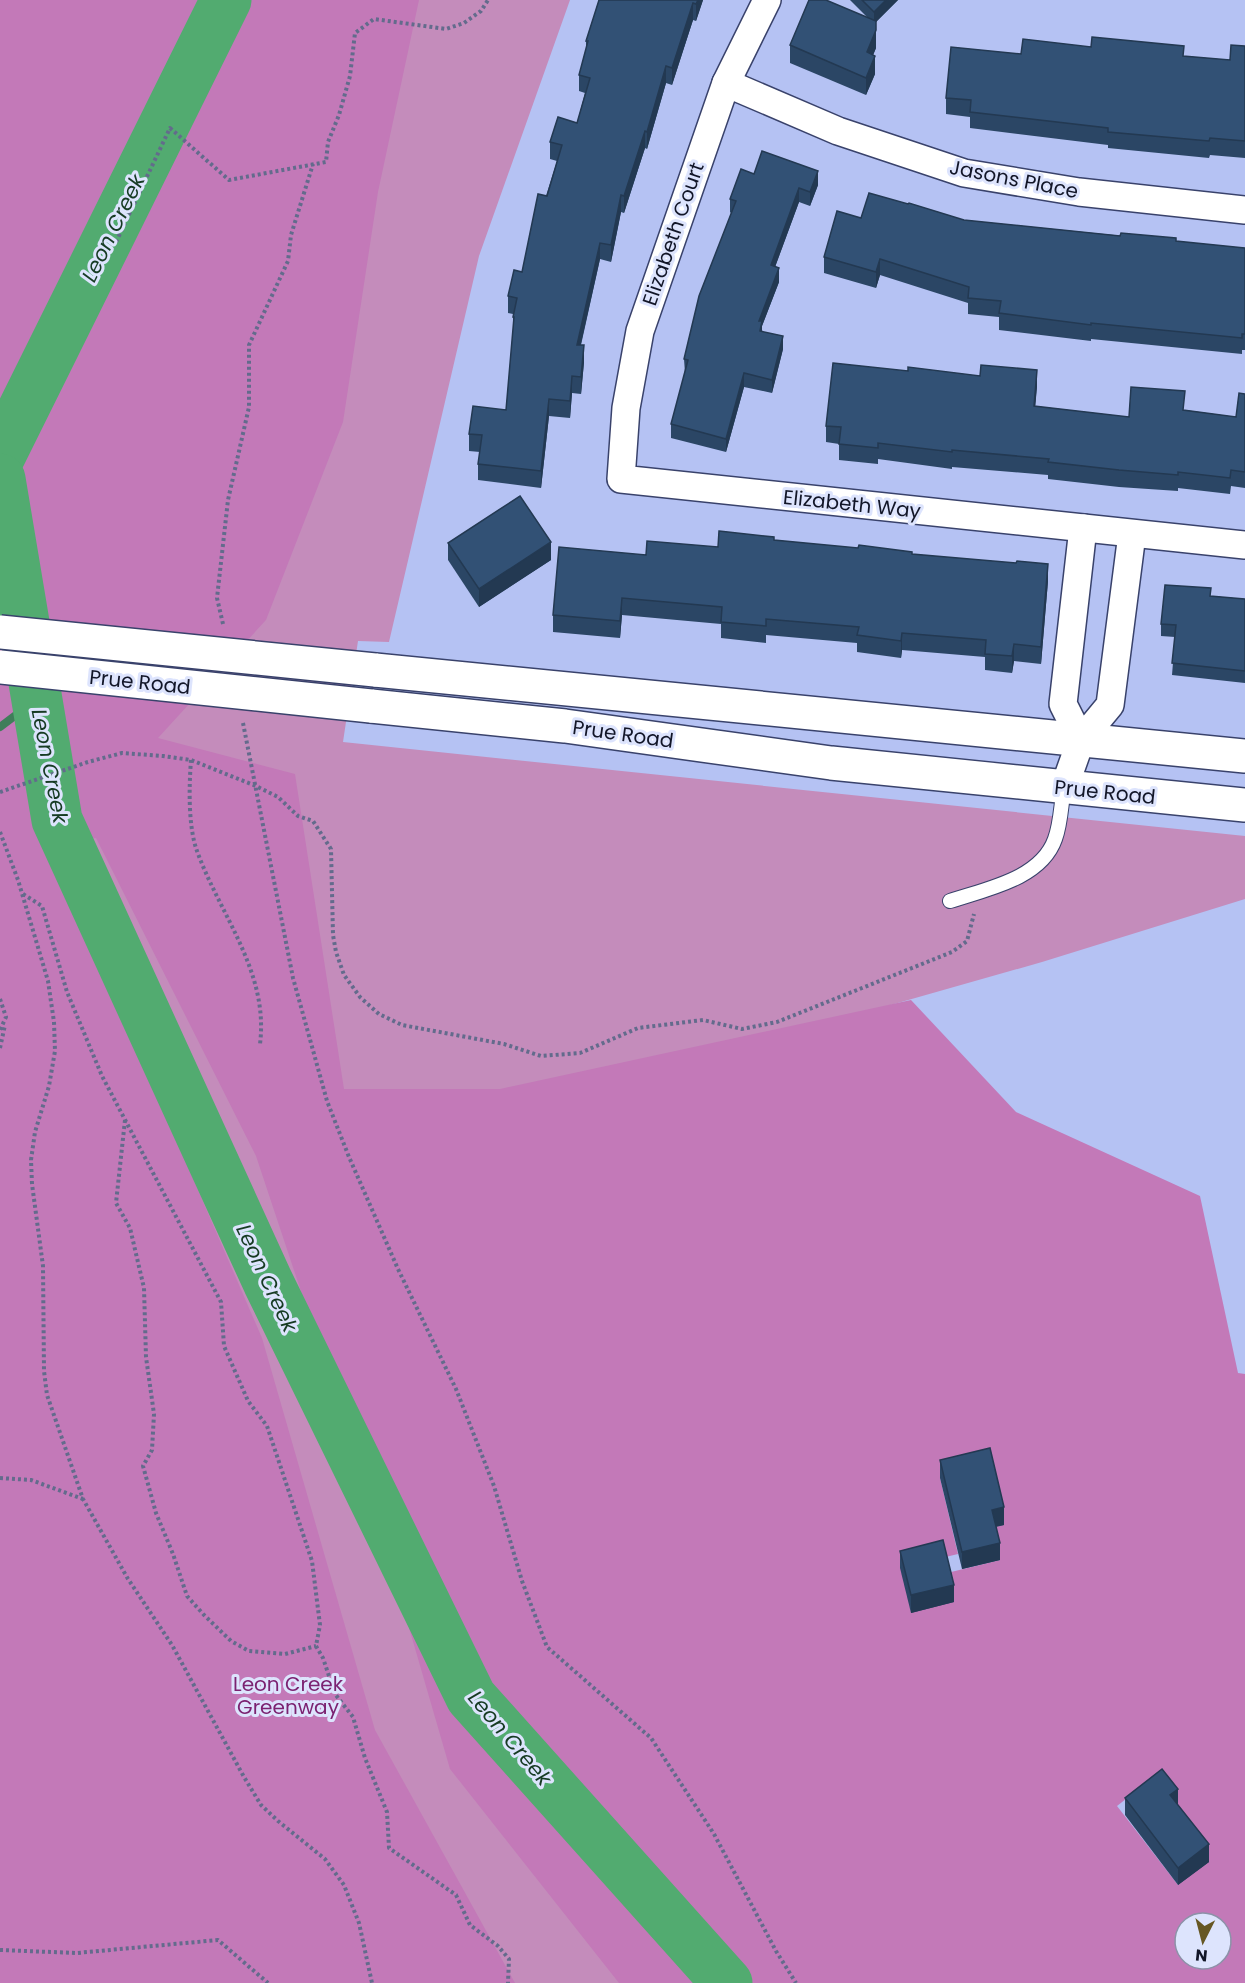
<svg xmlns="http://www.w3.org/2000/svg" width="1245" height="1983" font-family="Poppins,sans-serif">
	<rect width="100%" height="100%" fill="#b5c2f3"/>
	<path fill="#c48cbb" d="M0 0H570L479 256 389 642 358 641 343 742 1245 836V899L1042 962 370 1153 783 1983H0Z"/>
	<path fill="#c379b8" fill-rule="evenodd" d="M0 0H419L378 192 343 422 266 620 158 738 295 774 344 1089H500L911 1000 1016 1112 1200 1196 1238 1373 1245 1374V1983H619L450 1769 383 1538 256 1156 96 838 52 843 118 1005 262 1338 375 1730 515 1983H0ZM940 1478 1003 1524 992 1527 1000 1560 947 1573 900 1568 958 1554ZM1131 1795 1178 1885 1117 1806ZM1185 1923H1221V1959H1185Z"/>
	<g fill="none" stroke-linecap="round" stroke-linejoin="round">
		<path stroke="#3f7e5a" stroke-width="8" d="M0 727 37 699"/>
		<g stroke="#52ab70" stroke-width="51">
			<path d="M0 456 226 0"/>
			<path d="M0 479 57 820 268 1282 471 1697 727 1983"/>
		</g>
		<g stroke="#39426b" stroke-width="16">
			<path id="lane" d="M950 901C986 889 1041 879 1055 839 1061 823 1061 804 1064 788"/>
		</g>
		<g stroke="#39426b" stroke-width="30">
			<g id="street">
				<path d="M767 0 726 83 640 331 626 408 621 479 1245 545"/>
				<path d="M726 83 838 131 964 173 1079 192 1245 210"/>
				<path d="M1081 740 1063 704 1083 528"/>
				<path d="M1064 788 1081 740 1110 705 1132 534"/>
			</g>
		</g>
		<g stroke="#39426b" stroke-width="36">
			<g id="secondary">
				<path d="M375 670 1245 756"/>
				<path d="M371 706 565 726 831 763 1245 805"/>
			</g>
		</g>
		<g stroke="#636b8c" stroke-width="4" stroke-dasharray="3 3" stroke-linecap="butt">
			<path d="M116 242 170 128 229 180 326 162 328 142 339 115 350 76 355 33 374 19 446 29 464 23 481 11 488 0"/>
			<path d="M223 624 217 598 228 500 249 407V345L288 261 291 235 313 164"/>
			<path d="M243 723 293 978 327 1101 349 1157 398 1269 456 1389 494 1486 522 1581 547 1647 651 1738 714 1834 776 1951 796 1983"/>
			<path d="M191 760C189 787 188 826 197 851 220 915 269 972 260 1044"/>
			<path d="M0 792 88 762 122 753 163 756 191 760 256 786 278 797 298 816 313 821 331 849 333 935 336 952 344 975 360 997 379 1014 402 1025 504 1044 541 1056 580 1053 638 1028 703 1020 742 1029 777 1022 952 952 967 941 974 914"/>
			<path d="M0 832 18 880 48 981 54 1022 55 1051 49 1086 35 1132 31 1160 32 1184 43 1266 44 1371 47 1395 83 1499 128 1579 172 1645 244 1777 261 1805 278 1821 325 1859 344 1885 359 1923 372 1983"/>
			<path d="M23 894 42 906 67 992 102 1076 221 1302 224 1346 248 1401 267 1426 312 1561 320 1625 316 1646 323 1658 335 1694 353 1717 365 1758 387 1812 389 1848 456 1895 470 1925 498 1946 509 1959 508 1983"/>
			<path d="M0 999 6 1017 0 1030"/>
			<path d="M0 1048 5 1025"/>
			<path d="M125 1120 116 1203 130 1228 144 1288 146 1357 154 1414 152 1450 143 1466 156 1513 173 1554 187 1596 204 1615 231 1641 249 1651 285 1654 316 1646"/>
			<path d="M0 1478 31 1480 83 1499"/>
			<path d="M0 1950 77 1953 218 1940 268 1983"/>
		</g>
		<use href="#lane" stroke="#fff" stroke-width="14"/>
		<use href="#street" stroke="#fff" stroke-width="27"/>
		<use href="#secondary" stroke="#fff" stroke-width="33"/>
		<g stroke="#39426b" stroke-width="36" stroke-linecap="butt">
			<g id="secondary-bridge">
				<path d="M0 632 375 670"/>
				<path d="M0 667 371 706"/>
			</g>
		</g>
		<use href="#secondary-bridge" stroke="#fff" stroke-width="33"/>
	</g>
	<g fill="#2b4665">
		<path d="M599 0H703L696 21 693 20 672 85 666 83 647 149 645 148 624 213 621 212 611 262 600 259 581 345 584 362 581 394 572 393 570 418 549 416 541 488 478 480V464L480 452 469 451V434L506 410 513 334V314L508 313V296L522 272 557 161 550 159V142L577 123 585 93 579 91V75L586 51V41Z"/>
		<path d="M850 0H898L876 22V48L873 55 875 74 866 95 790 63V45L868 18Z"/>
		<path d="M1245 46V158L1210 155 1209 158 1108 148V145L970 128V117L946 114V98L1021 54 1091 47 1184 56 1230 60Z"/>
		<path d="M754 174 818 185 810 206 799 202 775 267 779 282 762 326V331L783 349 772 393 744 387 726 452 671 438V424L685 373 684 359 731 213 730 212V199Z"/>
		<path d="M861 218 964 220 1245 248V350H1242V354L1091 339V341L999 330V317L968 314V303L880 275 876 288 824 273V257Z"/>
		<path d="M1037 386 1035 406 1129 417 1185 410 1236 417 1245 394V488L1231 486 1230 494 1178 488V491L1119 487 1048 479V475L952 467V469L878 459V464L839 460V444L826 442V426Z"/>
		<path d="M774 540 912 554 1048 581 1041 664 1014 661 1012 673 985 670V657L902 650 901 658 857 652V643L766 635V643L721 638V624L622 615 620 638 553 632V615L646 555 718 547Z"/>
		<path d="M448 543 551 560 479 607 448 560Z"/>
		<path d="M1211 596 1245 599V683L1172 675 1175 637 1161 636V624Z"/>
		<path d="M940 1460 1004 1525 996 1527 1000 1560 962 1569 940 1478Z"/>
		<path d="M900 1551 954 1602 911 1613 900 1568Z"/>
		<path d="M1125 1798 1209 1862 1178 1885 1125 1815Z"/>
	</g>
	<g fill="#233952">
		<path d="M698 0H703L696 21V4Z"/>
		<path d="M886 0H898L874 24V12Z"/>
		<path d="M693 3V20L672 85V68Z"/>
		<path d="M876 30V48L867 70V52Z"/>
		<path d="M875 56V74L866 95V78Z"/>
		<path d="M666 66V83L647 149V132Z"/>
		<path d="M645 131V148L624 213V196Z"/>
		<path d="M818 171V185L810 206V192Z"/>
		<path d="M799 188V202L771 278V265Z"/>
		<path d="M621 195V212L611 262V245Z"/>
		<path d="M600 243V259L577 361V345Z"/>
		<path d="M880 259V275L876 288V272Z"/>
		<path d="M779 268V282L762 326V335L760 344 759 321Z"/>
		<path d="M783 336V349L772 393V380Z"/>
		<path d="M584 345V362L581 394V377Z"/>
		<path d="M1037 370V386L1034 422V406Z"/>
		<path d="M744 373V387L726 452V439Z"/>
		<path d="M572 376V393L570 418V401Z"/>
		<path d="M549 399V416L541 488V471Z"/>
		<path d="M551 542V560L479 607V589Z"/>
		<path d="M1048 564V581L1041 664V647Z"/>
		<path d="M622 598V615L620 638V621Z"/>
		<path d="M902 633V650L901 658V641Z"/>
		<path d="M1014 644V661L1012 673V656Z"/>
		<path d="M1004 1507V1525L992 1527V1510Z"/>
		<path d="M1000 1543V1560L962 1569V1552Z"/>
		<path d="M954 1585V1602L911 1613V1595Z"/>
		<path d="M1178 1789V1806L1170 1795Z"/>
		<path d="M1209 1844V1862L1178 1885V1868Z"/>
	</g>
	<g fill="#325175" stroke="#233952" stroke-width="1.5">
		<path d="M599 0H698L696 4 693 3 672 68 666 66 647 132 645 131 624 196 621 195 611 245 600 243 577 345H584L581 377 572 376 570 401 549 399 541 471 478 464 482 435 469 434 473 406 506 410 514 317H513L517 298 508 296 514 270 522 272 538 194 547 196 562 145 550 142 558 117 577 123 590 78 579 75 588 41H586Z"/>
		<path d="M809 0H826L876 21V30L867 52 875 56 866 78 790 45Z"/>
		<path d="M862 0H886L874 12Z"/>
		<path d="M1092 37 1184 46 1183 56 1230 60 1231 45 1245 46V141L1210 138 1209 141 1108 132V128L970 112 971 100 946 98 951 47 1021 54 1023 39 1091 47Z"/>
		<path d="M762 151 818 171 810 192 799 188 771 265 779 268 759 321H762L760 331 783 336 772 380 744 373 726 439 671 424 688 360 684 359 699 296 736 201 730 199 741 169 754 174Z"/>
		<path d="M869 193 908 204 909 203 964 220 1120 236 1121 233 1176 238V241L1245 248V334H1242V338L1091 323V325L999 313 1001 301 968 298 969 287 880 259 876 272 824 257 837 211 861 218Z"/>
		<path d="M833 363 908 371V367L980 376 981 365 1037 370 1034 406 1129 417 1131 387 1185 391 1183 410 1236 417 1239 393 1245 394V472L1231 470 1230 478 1178 472V475L1119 470 1048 462 1049 459 952 450V452L878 443V448L839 444 841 427 826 426Z"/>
		<path d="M520 496 551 542 479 589 448 543Z"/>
		<path d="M719 531 774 537V540L858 548 859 545 912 552V554L1016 563 1017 561 1048 564 1041 647 1014 644 1012 656 985 654 986 640 902 633 901 641 857 635 859 627 766 619V626L721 622 722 607 622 598 620 621 553 615 559 547 646 555 647 541 718 547Z"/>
		<path d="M1165 585 1211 588 1210 596 1245 599V671L1172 663 1176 625 1161 624Z"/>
		<path d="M990 1448 1004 1507 992 1510 1000 1543 962 1552 940 1460Z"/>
		<path d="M943 1540 954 1585 911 1595 900 1551Z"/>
		<path d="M1162 1769 1178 1789 1170 1795 1209 1844 1178 1868 1125 1798Z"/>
	</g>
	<g text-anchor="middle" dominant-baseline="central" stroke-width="6" stroke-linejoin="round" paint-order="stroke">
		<g font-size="20" fill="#121628" stroke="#dde4fd">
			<text transform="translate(1014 179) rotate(11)">Jasons Place</text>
			<text transform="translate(673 234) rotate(-71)">Elizabeth Court</text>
			<text transform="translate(852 504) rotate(6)">Elizabeth Way</text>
			<text transform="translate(140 682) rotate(6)">Prue Road</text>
			<text transform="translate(623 734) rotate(8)">Prue Road</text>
			<text transform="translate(1105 792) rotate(6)">Prue Road</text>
		</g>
		<g font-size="20" fill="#7b2271" stroke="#dde4fd">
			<text x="288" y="1684">Leon Creek<tspan x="288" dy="23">Greenway</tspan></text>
		</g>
		<g font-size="21" font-style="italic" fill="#163b23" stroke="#dde4fd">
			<text transform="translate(113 228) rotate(-64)">Leon Creek</text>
			<text transform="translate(50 766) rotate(79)">Leon Creek</text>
			<text transform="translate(267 1278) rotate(65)">Leon Creek</text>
			<text transform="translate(510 1738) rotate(50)">Leon Creek</text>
		</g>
	</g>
	<g transform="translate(1203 1941) rotate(186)"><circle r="28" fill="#dde4fd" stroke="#8c92a8" stroke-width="1.5"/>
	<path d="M0-4.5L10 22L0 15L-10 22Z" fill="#665724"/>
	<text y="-9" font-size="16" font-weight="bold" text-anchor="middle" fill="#121628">N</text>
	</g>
</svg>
